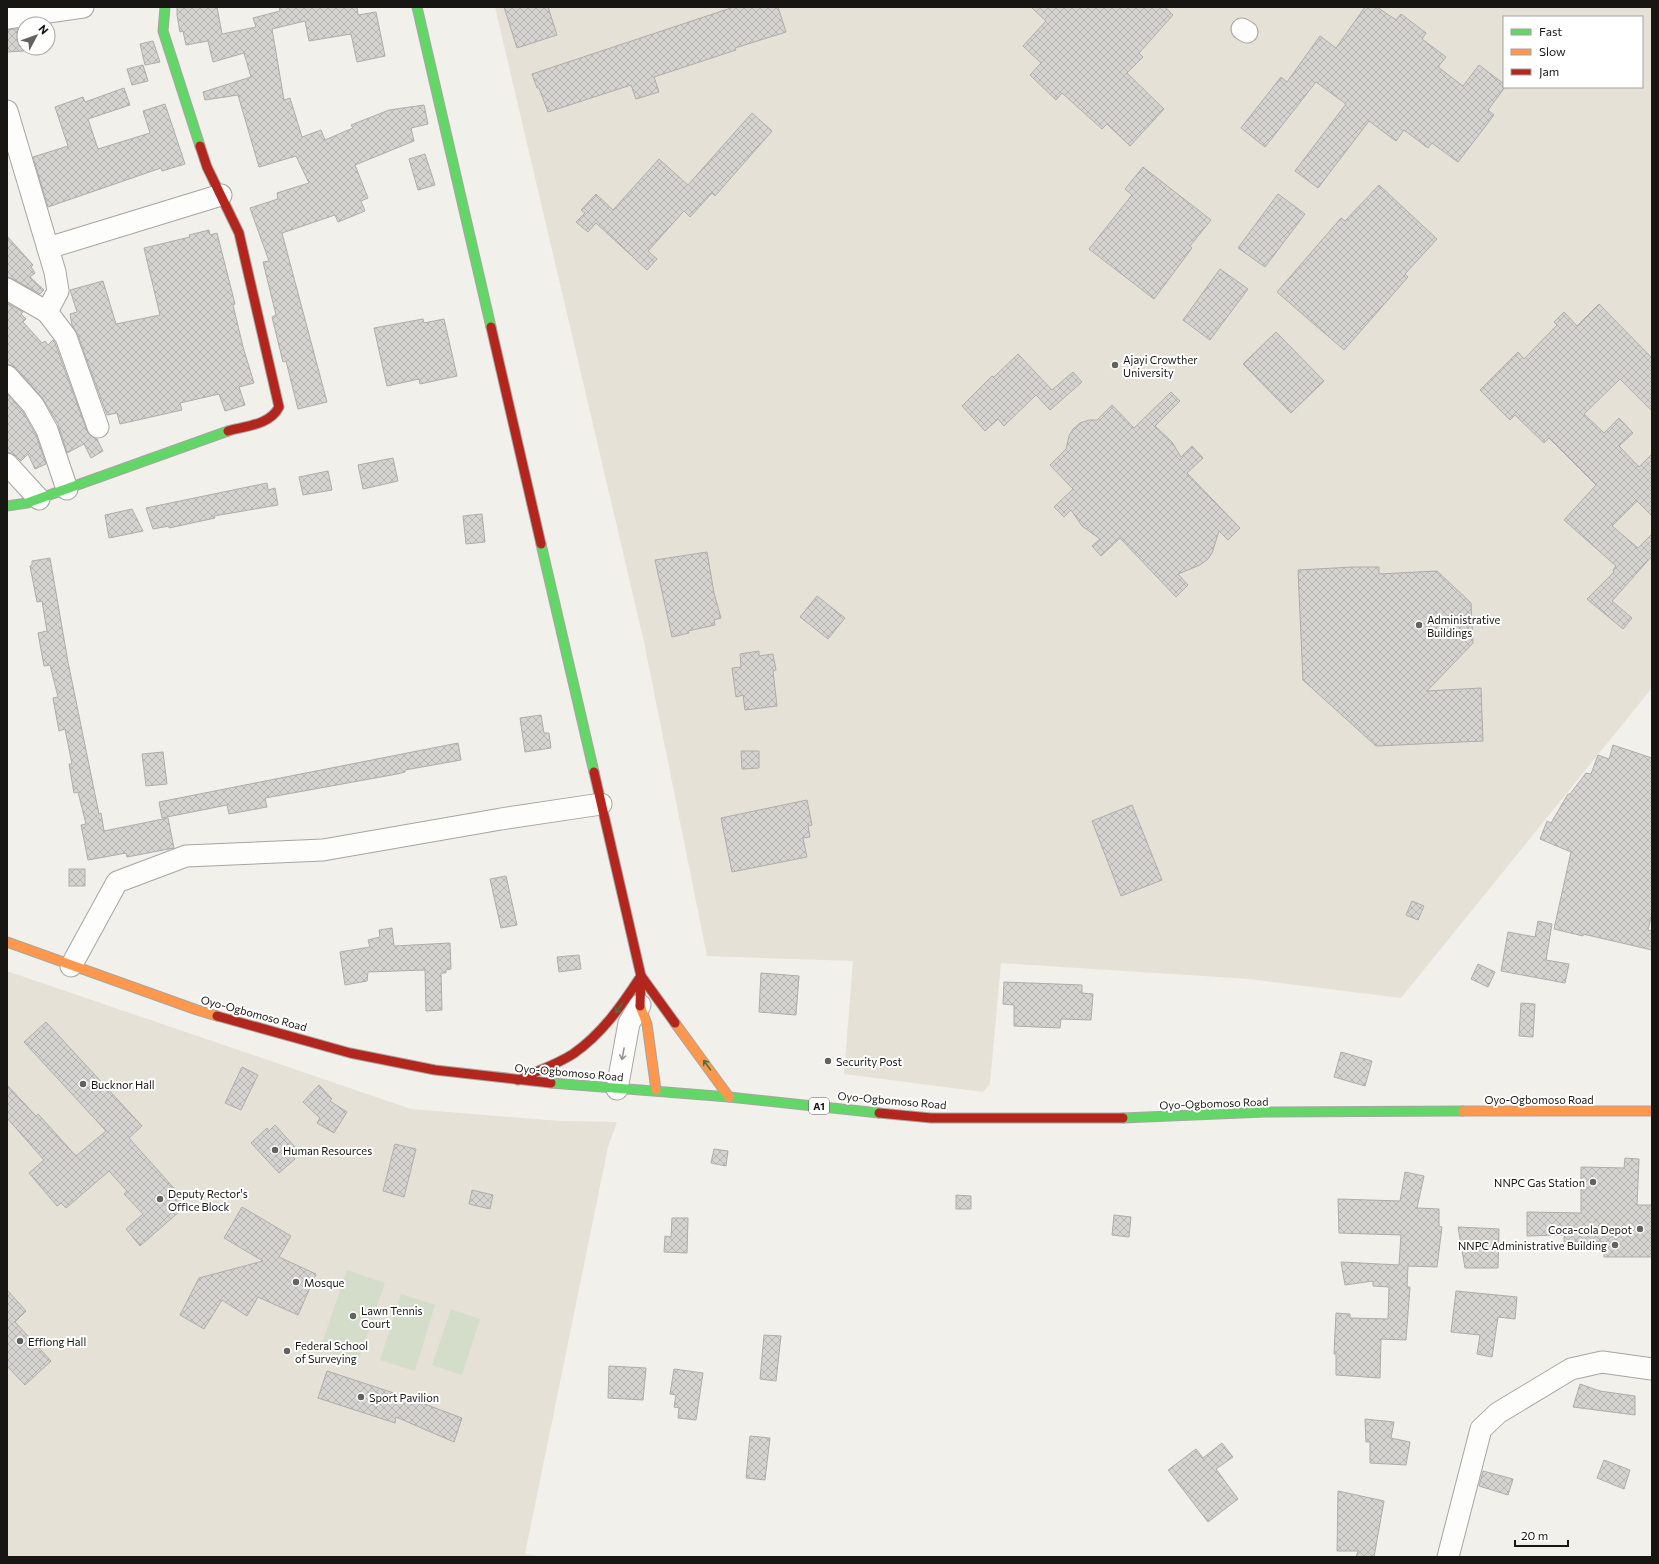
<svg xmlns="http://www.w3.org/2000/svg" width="1659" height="1564" font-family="Commissioner,sans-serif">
	<defs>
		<pattern id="building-cross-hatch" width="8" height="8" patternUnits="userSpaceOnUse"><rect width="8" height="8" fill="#d5d3d0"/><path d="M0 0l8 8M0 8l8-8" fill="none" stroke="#b6b4b2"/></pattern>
	</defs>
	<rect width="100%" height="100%" fill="#f2f0eb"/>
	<g fill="#e6e1d7" fill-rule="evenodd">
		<path d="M495 7H1652V688L1401 998 1249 979 1001 963 990 1084 983 1092 844 1074 853 961 707 956 644 642ZM1504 17H1642V87H1504Z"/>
		<path d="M7 971 411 1109 560 1121 617 1122 608 1147 525 1554 545 1557H7Z"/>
	</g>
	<g fill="#d4ddc9">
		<path d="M347 1270 385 1283 358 1362 320 1349Z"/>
		<path d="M401 1294 435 1305 415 1371 380 1360Z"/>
		<path d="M451 1309 480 1319 462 1375 432 1365Z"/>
	</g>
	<g fill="url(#building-cross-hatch)" stroke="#aeadaa">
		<path d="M177 7H217L222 34 256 27 253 18 280 11 279 7H357L358 15 376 12 385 56 357 62 351 34 309 41 305 21 272 29 284 100 290 98 302 137 321 130 325 140 353 128 351 125 389 110 424 105 428 124 411 128 414 141 355 165 368 198 361 201 365 211 338 222 335 215 282 233 327 402 298 409 286 361 283 362 272 317 276 315 263 262 269 261 250 208 278 199 277 193 309 183 296 156 259 167 238 95 205 100 203 92 251 77 244 53 213 62 208 41 186 45 183 31 180 32 177 15Z"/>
		<path d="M504 7H548L557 35 517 48Z"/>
		<path d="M734 7H778L786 32 735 48 736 50 654 77 659 92 636 99 631 85 548 112 539 88H537L532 74Z"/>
		<path d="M1031 7H1165L1173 15 1139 53 1143 57 1127 73 1164 109 1130 146 1107 124 1102 129 1062 93 1056 100 1030 75 1041 63 1023 46 1046 21Z"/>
		<path d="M1365 7H1377L1396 20 1401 14 1426 33 1422 39 1446 57 1438 67 1463 86 1479 65 1504 84 1505 87 1488 110 1494 115 1458 162 1432 143 1428 148 1404 130 1396 141 1369 121 1318 188 1295 171 1346 104 1316 82 1265 147 1241 128 1281 77 1287 82 1320 36 1336 48Z"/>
		<path d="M24 28V51L7 52V30Z"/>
		<path d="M153 41 160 62 145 65 140 44Z"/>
		<path d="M143 65 148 81 132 85 127 69Z"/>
		<path d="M124 88 130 105 88 119 98 149 150 133 143 111 165 104 185 164 162 171 161 168 48 207 33 157 68 146 55 107 83 97 85 102Z"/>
		<path d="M752 113 772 131 715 196 712 193 690 217 684 211 648 251 657 259 647 270 596 223 588 232 576 222 585 213 581 210 596 194 613 210 659 159 688 185Z"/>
		<path d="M425 154 435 185 418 190 409 159Z"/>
		<path d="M1143 167 1211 220 1190 246 1192 248 1154 299 1089 249 1132 195 1125 189Z"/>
		<path d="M1379 185 1437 239 1405 274 1408 277 1344 350 1277 292 1341 218 1345 221Z"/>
		<path d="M1278 194 1305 214 1265 267 1238 248Z"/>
		<path d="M209 230 210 235 217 233 235 304 233 305 243 347 254 383 239 387 245 405 225 411 219 394 180 403 182 410 120 424 117 413 107 415 77 333 72 325 70 314 77 312 70 290 103 281 116 324 160 315 144 248 190 237 189 235Z"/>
		<path d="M7 236 33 265 31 267 35 273 30 277 44 290 40 294 13 279 7 277Z"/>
		<path d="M1220 269 1248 289 1210 340 1183 320Z"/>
		<path d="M7 303 23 312 21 314 26 319 23 322 42 343 45 341 48 345 53 340 55 343 87 431 91 436 97 439 103 451 91 458 84 444 67 453 58 424 43 399 16 368 7 364Z"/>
		<path d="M1599 304 1652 358V411L1620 379 1584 414 1604 433 1619 418 1633 433 1619 446 1639 467 1652 454V516L1637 501 1612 526 1638 548 1652 534V556L1612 601 1632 618 1623 629 1587 599 1614 572 1613 570 1616 566 1564 520 1596 485 1549 438 1544 443 1515 415 1510 420 1480 390 1518 352 1524 359 1557 325 1554 322 1564 312 1577 326Z"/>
		<path d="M423 319 424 323 444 319 457 376 420 384 419 379 387 386 374 328Z"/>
		<path d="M1276 332 1324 381 1291 413 1243 364Z"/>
		<path d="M1018 354 1052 390 1073 372 1082 382 1050 410 1036 395 1004 426 998 419 985 431 962 406 992 376 994 377Z"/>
		<path d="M1171 392 1180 401 1155 426 1172 442 1181 457 1192 446 1203 458 1187 473 1240 528 1228 540 1219 531 1212 553 1208 559 1200 565 1178 574 1188 585 1176 597 1120 538 1101 556 1092 546 1100 539 1082 526 1071 510 1064 517 1054 507 1073 489 1050 465 1066 449 1069 436 1073 429 1080 423 1089 420H1097L1112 405 1134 428Z"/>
		<path d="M7 394 23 412 36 435 46 464 35 469 28 454 21 461 16 456 7 452Z"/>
		<path d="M393 458 398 481 363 489 358 465Z"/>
		<path d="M328 471 332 490 303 495 299 477Z"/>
		<path d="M267 483 268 490 275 488 278 505 214 516 215 518 169 528V526L153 529 146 508Z"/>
		<path d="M132 509 143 531 109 538 105 515Z"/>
		<path d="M482 514 485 542 466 544 463 516Z"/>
		<path d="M707 552 714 593 721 618 714 620 715 625 688 631 689 633 672 637 655 560Z"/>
		<path d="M50 558 68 662 99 814 101 813 104 831 168 818 174 848 127 857 126 853 88 860 81 825 86 824 78 792 74 793 69 764H72L65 729 59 731 53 698 58 697 50 665 44 666 38 633 47 631 42 601 37 602 30 566 32 565V561Z"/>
		<path d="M1353 567H1379V574L1437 571 1471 603 1473 643 1427 691 1481 688 1483 741 1376 746 1303 680 1298 570Z"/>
		<path d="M817 596 845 618 828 639 800 617Z"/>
		<path d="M759 651V656L773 654 776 670 773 671 777 706 745 710 743 695 736 697 732 668 741 667 740 654Z"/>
		<path d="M541 715 544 733H549L551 748 525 752 520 718Z"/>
		<path d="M458 743 461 760 405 770V772L397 774 265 798 267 807 229 814 227 805 162 818 159 802Z"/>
		<path d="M1613 745 1652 758V914L1648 930 1652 931V950L1583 934V936L1554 929 1571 852 1540 839 1547 821 1551 823 1568 794H1570L1586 773 1591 774 1598 755 1609 759Z"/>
		<path d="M741 751H759V768L742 769Z"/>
		<path d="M163 752 167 784 146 786 142 754Z"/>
		<path d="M807 800 812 825 808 826 810 837 803 838 807 857 732 872 721 818Z"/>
		<path d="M1132 805 1162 880 1121 896 1092 821Z"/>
		<rect x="69" y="869" width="16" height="17"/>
		<path d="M506 876 517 925 501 928 490 879Z"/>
		<path d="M1412 901 1424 906 1418 920 1406 915Z"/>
		<path d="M1538 921 1552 924 1546 960 1569 964 1565 983 1501 971 1508 932 1535 937Z"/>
		<path d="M392 928 394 946 450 943 451 969 446 970V973H441L442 1010 426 1011 425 970 368 972 367 981 345 985 340 952 370 947 368 940 380 937 379 930Z"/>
		<path d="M579 955 581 969 559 972 557 957Z"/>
		<path d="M1478 964 1495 972 1488 987 1471 979Z"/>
		<path d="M761 973 799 976 796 1015 759 1012Z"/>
		<path d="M1004 982 1082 985V993L1093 994 1091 1020 1061 1019 1060 1028 1014 1026V1005L1003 1004Z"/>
		<path d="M1521 1003 1535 1004 1533 1037 1519 1036Z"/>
		<path d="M46 1022 142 1126 129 1138 188 1204 140 1246 126 1229 143 1214 124 1194 127 1191 109 1171 66 1208 61 1203 57 1206 29 1173 44 1160 7 1118V1085L36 1116 38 1114 76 1156 106 1131 24 1042Z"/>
		<path d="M1341 1052 1372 1061 1365 1086 1334 1077Z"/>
		<path d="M242 1067 258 1075 241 1110 225 1103Z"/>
		<path d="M319 1085 332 1099 330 1101 347 1112 334 1133 317 1123 320 1118 303 1102Z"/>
		<path d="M275 1125 295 1147 289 1152 295 1159 279 1173 251 1143 267 1128 269 1131Z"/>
		<path d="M395 1144 416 1149 404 1197 383 1191Z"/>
		<path d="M714 1149 728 1151 726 1166 711 1163Z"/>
		<path d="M1625 1158 1639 1159 1637 1205H1652V1257H1604V1242H1564V1235L1527 1236V1212L1581 1213V1167L1624 1168Z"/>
		<path d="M1405 1172 1424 1176 1417 1208 1439 1209V1226L1442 1227 1437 1267 1408 1266 1407 1287H1410L1406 1340 1381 1339 1380 1378 1336 1375V1354H1334L1336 1313 1350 1314V1318L1388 1319 1389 1287 1373 1286V1281L1345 1285 1341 1262 1399 1265 1401 1235 1339 1233 1338 1199 1400 1201Z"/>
		<path d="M472 1190 493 1195 490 1209 469 1204Z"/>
		<path d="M956 1195 971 1196V1209H956Z"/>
		<path d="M242 1207 291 1236 279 1257 316 1274 298 1315 258 1297 247 1316 222 1300 204 1329 180 1315 199 1278 263 1261 224 1238Z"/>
		<path d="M1114 1215 1131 1217 1129 1237 1112 1235Z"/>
		<path d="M672 1218H688L687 1253 664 1252 665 1236 671 1237Z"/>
		<path d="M1458 1227 1499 1229 1498 1268H1465Z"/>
		<path d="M7 1290 26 1311 15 1322 51 1361 25 1385 7 1366Z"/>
		<path d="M1456 1291 1517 1297 1515 1319 1498 1317 1492 1357 1477 1354 1480 1335 1451 1332Z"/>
		<path d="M764 1335 781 1336 776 1381 760 1379Z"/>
		<path d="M609 1366 646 1368 643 1400 608 1398Z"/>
		<path d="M674 1369 703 1373 696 1420 678 1418 679 1408 674 1407 676 1395 670 1394Z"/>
		<path d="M327 1371 403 1396 462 1418 454 1442 396 1417 395 1423 318 1398Z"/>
		<path d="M1580 1384 1600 1391 1635 1396V1415L1573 1407Z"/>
		<path d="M1365 1419 1394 1422 1391 1438 1410 1442 1406 1465 1370 1463V1442H1366Z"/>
		<path d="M750 1436 770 1438 765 1480 746 1478Z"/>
		<path d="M1222 1443 1233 1457 1216 1469 1238 1499 1208 1522 1168 1470 1196 1449 1203 1458Z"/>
		<path d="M1604 1460 1630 1470 1624 1489 1597 1478Z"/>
		<path d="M1483 1471 1513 1479 1508 1495 1479 1486Z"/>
		<path d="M1338 1491 1384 1501 1374 1557H1356L1358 1551H1337Z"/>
	</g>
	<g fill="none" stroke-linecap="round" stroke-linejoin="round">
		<g stroke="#a7a5a2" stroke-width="23">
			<g id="street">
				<path d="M7 18 83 7"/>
				<path d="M1242 29 1247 32"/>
				<path d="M7 111 55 272 58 291 47 312"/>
				<path d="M48 248 221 195"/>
				<path d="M7 289 47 312 66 337 98 427"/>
				<path d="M7 376 33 405 47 430 67 489"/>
				<path d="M7 464 39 499"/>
				<path d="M71 966 117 882 186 856 323 850 501 819 601 804"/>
				<path d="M617 1089 629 1023 640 1005"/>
				<path d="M1448 1557 1481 1429 1498 1413 1571 1369 1602 1362 1652 1369"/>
			</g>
		</g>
		<g stroke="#a7a5a2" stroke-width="11">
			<g id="fast">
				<path d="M165 7 163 31 200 146"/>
				<path d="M417 7 491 327"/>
				<path d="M7 506 27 503 228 431"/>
				<path d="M541 544 594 772"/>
				<path d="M551 1083 729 1097 879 1113"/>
				<path d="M1123 1118 1265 1112 1463 1111"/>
			</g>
		</g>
		<g stroke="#a7a5a2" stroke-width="11">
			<g id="slow">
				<path d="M7 942 197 1010 217 1016"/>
				<path d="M640 1006 647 1024 656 1090"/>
				<path d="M675 1023 729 1097"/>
				<path d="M1463 1111H1652"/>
			</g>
		</g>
		<g stroke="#a7a5a2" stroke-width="11">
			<g id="jam">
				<path d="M200 146 207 167 239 233 279 407C270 425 246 426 228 431"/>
				<path d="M491 327 541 544"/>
				<path d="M594 772 641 976 640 1006"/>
				<path d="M217 1016 350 1053 435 1070 551 1083"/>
				<path d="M518 1080C536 1071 556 1065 573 1054 602 1034 622 1005 641 976L675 1023"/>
				<path d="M879 1113 931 1118H1123"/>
			</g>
		</g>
		<use href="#street" stroke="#fdfdfc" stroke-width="21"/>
		<use href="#fast" stroke="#63d668" stroke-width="9"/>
		<use href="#slow" stroke="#ff974d" stroke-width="9"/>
		<use href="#jam" stroke="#b3261e" stroke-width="9"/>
	</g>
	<defs><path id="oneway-shaft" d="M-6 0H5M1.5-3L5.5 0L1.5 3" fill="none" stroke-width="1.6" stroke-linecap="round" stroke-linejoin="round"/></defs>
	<g stroke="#3d763e">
		<use href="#oneway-shaft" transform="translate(619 1008) rotate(125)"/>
		<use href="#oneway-shaft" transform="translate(707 1065) rotate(-126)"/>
	</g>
	<use stroke="#969593" href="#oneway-shaft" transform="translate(623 1054) rotate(100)"/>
	<g fill="#64625f" stroke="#fff" stroke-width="1.5">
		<circle cx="1115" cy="365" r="4"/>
		<circle cx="1419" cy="625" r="4"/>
		<circle cx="828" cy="1061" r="4"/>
		<circle cx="83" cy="1084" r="4"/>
		<circle cx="275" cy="1150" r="4"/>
		<circle cx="1593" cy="1182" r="4"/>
		<circle cx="160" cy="1199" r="4"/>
		<circle cx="1640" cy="1229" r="4"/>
		<circle cx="1615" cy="1245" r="4"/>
		<circle cx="296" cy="1282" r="4"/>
		<circle cx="353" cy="1316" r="4"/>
		<circle cx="20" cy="1341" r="4"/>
		<circle cx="287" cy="1351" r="4"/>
		<circle cx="361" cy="1397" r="4"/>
	</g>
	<g text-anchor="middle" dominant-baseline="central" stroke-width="4" stroke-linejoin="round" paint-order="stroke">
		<rect fill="#fff" stroke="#5d5c5a" stroke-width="1" x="809" y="1098" width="20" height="16" rx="3"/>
		<g font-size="10" font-weight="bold" fill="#171613">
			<text x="819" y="1106">A1</text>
		</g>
		<g font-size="11" fill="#171613" stroke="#fff" text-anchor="start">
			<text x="1123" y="359">Ajayi Crowther<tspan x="1123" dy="13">University</tspan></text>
			<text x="1427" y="619">Administrative<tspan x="1427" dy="13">Buildings</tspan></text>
			<text x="836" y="1061">Security Post</text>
			<text x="91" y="1084">Bucknor Hall</text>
			<text x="283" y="1150">Human Resources</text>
			<text x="1585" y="1182" text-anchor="end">NNPC Gas Station</text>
			<text x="168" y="1193">Deputy Rector's<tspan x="168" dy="13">Office Block</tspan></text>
			<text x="1632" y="1229" text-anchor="end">Coca-cola Depot</text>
			<text x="1607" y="1245" text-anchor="end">NNPC Administrative Building</text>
			<text x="304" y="1282">Mosque</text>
			<text x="361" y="1310">Lawn Tennis<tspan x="361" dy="13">Court</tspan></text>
			<text x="28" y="1341">Effiong Hall</text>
			<text x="295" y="1345">Federal School<tspan x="295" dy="13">of Surveying</tspan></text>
			<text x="369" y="1397">Sport Pavilion</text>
		</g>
		<g font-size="11" fill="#171613" stroke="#fff">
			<text transform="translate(254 1013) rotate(15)">Oyo-Ogbomoso Road</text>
			<text transform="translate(569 1072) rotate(5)">Oyo-Ogbomoso Road</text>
			<text x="1539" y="1099">Oyo-Ogbomoso Road</text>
			<text transform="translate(892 1100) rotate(5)">Oyo-Ogbomoso Road</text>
			<text transform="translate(1214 1103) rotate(-2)">Oyo-Ogbomoso Road</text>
		</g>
	</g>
	<rect width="1659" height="1564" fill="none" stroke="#171613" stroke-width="16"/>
	<rect x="1503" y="16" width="140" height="72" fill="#ffffff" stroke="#a2a2a1"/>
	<rect x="1511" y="29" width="20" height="6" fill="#63d668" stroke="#a2a2a1"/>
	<text x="1539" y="36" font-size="12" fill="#171613">Fast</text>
	<rect x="1511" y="49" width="20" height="6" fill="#ff974d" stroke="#a2a2a1"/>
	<text x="1539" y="56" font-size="12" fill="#171613">Slow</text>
	<rect x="1511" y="69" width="20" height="6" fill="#b3261e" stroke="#a2a2a1"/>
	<text x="1539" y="76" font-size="12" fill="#171613">Jam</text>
	<g transform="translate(36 36) rotate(49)"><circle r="19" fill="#ffffff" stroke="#a2a2a1"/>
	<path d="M0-3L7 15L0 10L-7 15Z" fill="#64625f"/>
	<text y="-6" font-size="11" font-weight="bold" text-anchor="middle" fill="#171613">N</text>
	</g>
	<path d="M1515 1540v6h53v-6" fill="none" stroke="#171613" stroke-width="2"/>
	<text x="1521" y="1540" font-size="12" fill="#171613" stroke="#ffffff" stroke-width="3" paint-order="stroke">20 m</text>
</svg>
